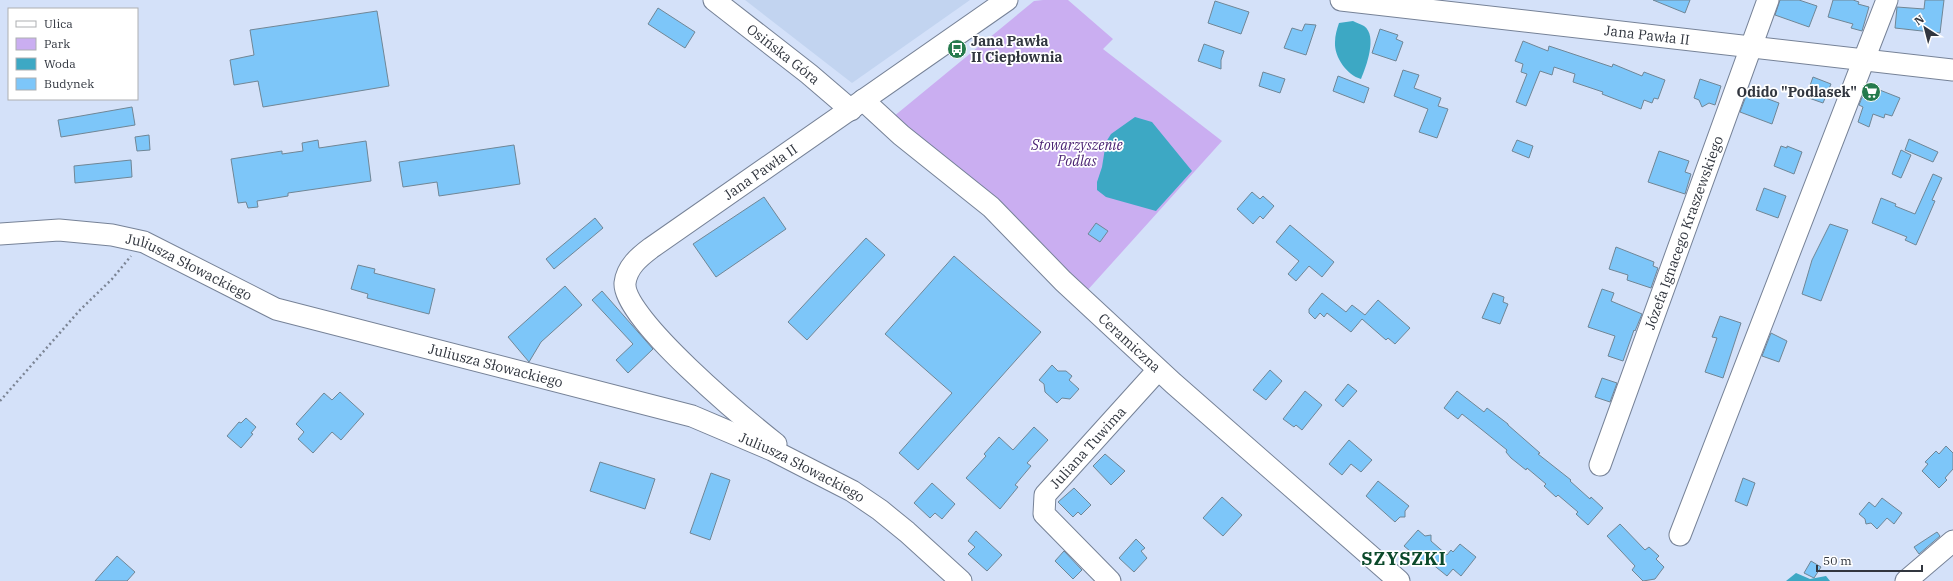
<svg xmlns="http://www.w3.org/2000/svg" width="1953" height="581" font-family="'IBM Plex Serif',serif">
	<rect width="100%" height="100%" fill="#d4e1f9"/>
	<path fill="#c2d4f0" d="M745 0H970L852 83Z"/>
	<path fill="#caaef1" d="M1043 0H1068L1113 39 1103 49 1222 141 1085 293 893 117 1034 1Z"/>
	<g fill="#3da8c4">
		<path d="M1353 21C1356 23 1361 24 1364 26 1378 36 1366 67 1361 79 1347 75 1334 57 1335 42 1335 35 1337 29 1339 23Z"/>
		<path d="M1135 117 1152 122 1192 171 1156 211 1106 197 1097 190V182L1102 167 1106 142 1111 134Z"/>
		<path d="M1796 573 1810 579 1826 576 1830 581H1786Z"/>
	</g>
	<g fill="#7dc6f9" stroke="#708696">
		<path d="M1653 0H1690L1685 13Z"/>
		<path d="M1780 0H1799L1817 6 1809 27 1775 15Z"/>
		<path d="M1833 0H1853L1859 2 1858 4 1869 7 1862 31 1851 28 1853 24 1828 17Z"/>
		<path d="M1925 0H1944L1940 33 1895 28 1897 7 1924 9Z"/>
		<path d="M1215 1 1249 12 1241 34 1208 23Z"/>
		<path d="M658 8 695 32 685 48 648 24Z"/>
		<path d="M377 11 389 86 263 107 258 81 234 85 230 60 254 55 250 30Z"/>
		<path d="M1305 24 1316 25 1306 55 1284 48 1292 28 1302 31Z"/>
		<path d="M1380 29 1398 35 1396 39 1403 42 1396 61 1372 53Z"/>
		<path d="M1523 41 1548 51 1549 46 1612 67 1613 64 1642 76 1644 72 1665 80 1658 99 1654 98 1652 103 1644 100 1641 109 1602 94 1603 92 1573 82 1575 74 1554 67 1552 75 1540 71 1526 106 1516 102 1527 74 1521 72 1523 64 1515 61Z"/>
		<path d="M1204 44 1224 51 1221 60V69L1198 61Z"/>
		<path d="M1403 70 1419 75 1414 88 1441 98 1438 106 1448 109 1437 138 1419 132 1428 109 1394 96Z"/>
		<path d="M1263 72 1285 79 1280 93 1259 86Z"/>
		<path d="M1338 76 1369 88 1364 103 1333 91Z"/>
		<path d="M1813 77 1831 84 1823 103 1806 97Z"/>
		<path d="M1700 79 1721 86 1715 105 1709 103 1702 107 1699 100 1694 98Z"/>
		<path d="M1867 85 1900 98 1892 116 1885 114 1884 118 1873 114 1869 127 1858 122 1863 107 1859 105Z"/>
		<path d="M1749 88 1753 90 1752 93 1779 103 1772 124 1740 112Z"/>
		<path d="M132 107 135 125 61 137 58 120Z"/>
		<path d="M149 135 150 150 137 151 135 137Z"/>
		<path d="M1909 139 1938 152 1933 162 1905 150Z"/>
		<path d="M318 140 319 148 366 141 371 181 288 193V196L257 201 258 207 248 208 246 202 238 203 231 159 282 151V154L303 151 302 143Z"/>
		<path d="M1517 140 1533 146 1529 158 1512 151Z"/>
		<path d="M514 145 520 184 439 196 437 182 403 187 399 162Z"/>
		<path d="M1781 146 1787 148V146L1802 152 1794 174 1774 166Z"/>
		<path d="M1901 150 1911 155 1901 178 1892 174Z"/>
		<path d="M1659 151 1689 161 1685 172 1691 174 1685 194 1648 182Z"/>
		<path d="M131 160 132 177 75 183 74 166Z"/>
		<path d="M1933 174 1942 178 1932 200 1935 201 1916 245 1905 240 1907 237 1872 223 1881 198 1896 204 1895 206 1915 214Z"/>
		<path d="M1764 188 1786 196 1778 218 1756 210Z"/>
		<path d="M1252 192 1260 199 1263 196 1274 206 1263 219 1260 216 1253 224 1237 209Z"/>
		<path d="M764 197 786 229 716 277 693 244Z"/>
		<path d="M595 218 603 228 554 269 546 259Z"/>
		<path d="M1096 223 1108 231 1100 242 1088 234Z"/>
		<path d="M1830 224 1848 230 1821 301 1802 294 1812 260Z"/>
		<path d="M1290 225 1334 262 1322 277 1309 266 1296 281 1288 274 1299 261 1276 242Z"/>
		<path d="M866 238 885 255 807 340 788 322Z"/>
		<path d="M1616 247 1654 262 1653 266 1658 268 1651 288 1627 280 1628 275 1609 269Z"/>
		<path d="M954 256 1041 332 918 470 899 453 952 393 885 334Z"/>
		<path d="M358 265 375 269 374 273 435 289 429 314 367 298 368 294 351 289Z"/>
		<path d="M565 286 582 305 541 342 529 362 508 337Z"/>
		<path d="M1602 289 1614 293 1611 301 1642 314 1635 331 1634 330 1623 361 1608 356 1615 336 1588 327Z"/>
		<path d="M602 291 653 349 628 373 616 360 633 344 592 300Z"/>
		<path d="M1322 293 1346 312 1352 305 1365 315 1378 300 1410 328 1395 344 1388 338 1386 340 1362 319 1351 332 1327 313 1324 317 1320 313 1315 319 1309 313V309Z"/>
		<path d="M1493 293 1504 297 1503 302 1508 304 1500 324 1482 318Z"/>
		<path d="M1720 316 1741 323 1723 378 1705 372 1717 338 1712 337Z"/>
		<path d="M1771 333 1787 341 1779 362 1762 356Z"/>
		<path d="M1052 365 1058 371H1066L1072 376 1069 380 1079 389 1070 399 1062 398 1057 403 1045 392 1044 384 1039 380Z"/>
		<path d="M1270 370 1282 381 1266 400 1253 390Z"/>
		<path d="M1602 378 1617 383 1610 402 1595 397Z"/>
		<path d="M1348 384 1357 391 1343 407 1335 400Z"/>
		<path d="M1305 391 1322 405 1302 430 1296 425 1294 427 1283 419Z"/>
		<path d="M1457 391 1484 412 1487 408 1508 424V425L1540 453 1538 454 1571 480 1570 481 1590 499 1591 497 1603 508 1588 525 1576 514 1578 512 1558 495 1556 497 1544 486 1546 484 1527 468 1526 470 1511 458 1506 452 1507 450 1481 429 1462 414 1458 419 1444 408Z"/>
		<path d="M340 392 364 414 341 440 332 432 313 453 298 439 304 432 296 424 324 393 332 400Z"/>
		<path d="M246 418 256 427 251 433 253 434 241 448 227 436 239 422 241 423Z"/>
		<path d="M1034 427 1048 440 1027 463 1031 466 1015 485 1018 487 1000 509 966 478 986 456 984 454 999 437 1013 450Z"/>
		<path d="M1349 440 1372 460 1361 472 1351 464 1342 475 1329 464Z"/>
		<path d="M1946 446 1953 453V469L1945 478 1947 480 1939 488 1922 471 1928 464 1925 462 1936 451 1939 454Z"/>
		<path d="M1105 454 1125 471 1111 485 1093 466Z"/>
		<path d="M600 462 655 479 645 509 590 491Z"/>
		<path d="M711 473 730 480 710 540 690 533Z"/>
		<path d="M1743 478 1755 483 1747 506 1735 501Z"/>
		<path d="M1378 481 1409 506 1405 511V517H1400L1395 522 1366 496Z"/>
		<path d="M932 483 955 504 942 519 935 513 930 518 914 503Z"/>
		<path d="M1074 488 1091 505 1081 515 1078 512 1073 517 1058 502Z"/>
		<path d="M1222 497 1242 515 1223 536 1203 518Z"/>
		<path d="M1882 498 1902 513 1894 524 1887 518 1877 529 1871 523 1866 524 1865 519 1859 514 1869 502 1875 507Z"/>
		<path d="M1620 524 1645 550 1649 547 1659 556 1656 559 1664 567 1655 579 1643 581 1632 570 1635 566 1607 536Z"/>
		<path d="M1418 530 1425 536 1431 535V541L1447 555 1451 550 1453 552 1460 544 1476 557 1461 576 1453 569 1447 576 1426 559 1423 562 1404 546Z"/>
		<path d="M976 531 1002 555 987 571 968 554 975 547 968 541Z"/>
		<path d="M1937 532 1940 536 1919 554 1914 547Z"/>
		<path d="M1136 539 1145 548 1141 551 1147 558 1134 572 1119 558Z"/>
		<path d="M1064 551 1082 570 1073 579 1055 561Z"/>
		<path d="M117 556 135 572 127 581H95Z"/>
		<path d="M1811 561 1821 567 1814 578 1804 573Z"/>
	</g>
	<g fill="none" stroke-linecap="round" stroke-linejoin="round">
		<g stroke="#768297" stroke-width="23">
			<g id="minor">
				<path id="s1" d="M714 0 809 74 851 110"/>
				<path id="s2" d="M1341 0 1953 70"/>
				<path id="s3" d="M863 100 901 135 991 207 1063 281 1173 383 1399 581"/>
				<path id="s4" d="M0 234 59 230 112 235 144 242 276 309 692 416 772 450 852 491 880 510 907 532 961 581"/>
				<path id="s5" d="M776 444C747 421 622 318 625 283 627 267 639 257 651 248L1007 0"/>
				<path id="s6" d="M1600 465 1768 0"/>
				<path d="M1680 535 1887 0"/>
				<path id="s7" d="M1110 581 1044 514 1045 495 1158 370"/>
				<path d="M1906 581 1953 541"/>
			</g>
		</g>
		<path stroke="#7c8595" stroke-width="2.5" stroke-dasharray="2 3" stroke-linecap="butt" d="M0 401 80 310 112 279 131 256"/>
		<use href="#minor" stroke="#fff" stroke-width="21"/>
	</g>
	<defs>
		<g id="bus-disc" transform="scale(1)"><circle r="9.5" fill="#257a4d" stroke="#fff"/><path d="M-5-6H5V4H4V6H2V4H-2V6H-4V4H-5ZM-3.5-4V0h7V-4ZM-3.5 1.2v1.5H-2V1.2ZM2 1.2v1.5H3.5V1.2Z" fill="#fff"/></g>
		<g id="supermarket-disc" transform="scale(1)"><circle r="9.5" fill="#257a4d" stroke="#fff"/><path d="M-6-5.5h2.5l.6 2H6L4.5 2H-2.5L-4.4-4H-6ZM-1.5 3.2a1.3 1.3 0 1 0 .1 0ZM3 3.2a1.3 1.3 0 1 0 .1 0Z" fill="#fff"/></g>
	</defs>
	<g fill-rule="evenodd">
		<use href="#bus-disc" x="957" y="49"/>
		<use href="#supermarket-disc" x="1871" y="92"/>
	</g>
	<g text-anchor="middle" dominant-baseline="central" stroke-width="3.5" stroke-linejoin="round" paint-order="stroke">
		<g font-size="14" fill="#31363f" stroke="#fff">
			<text stroke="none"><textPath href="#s2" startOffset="308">Jana Pawła II</textPath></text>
			<text stroke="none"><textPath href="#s1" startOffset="88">Osińska Góra</textPath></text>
			<text stroke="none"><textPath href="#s5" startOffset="402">Jana Pawła II</textPath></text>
			<text stroke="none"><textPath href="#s6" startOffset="247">Józefa Ignacego Kraszewskiego</textPath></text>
			<text stroke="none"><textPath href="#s4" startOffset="196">Juliusza Słowackiego</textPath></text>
			<text stroke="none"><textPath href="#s3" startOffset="361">Ceramiczna</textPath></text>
			<text stroke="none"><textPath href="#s4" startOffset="520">Juliusza Słowackiego</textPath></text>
			<text stroke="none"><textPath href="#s7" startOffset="177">Juliana Tuwima</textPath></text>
			<text stroke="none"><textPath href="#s4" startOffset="844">Juliusza Słowackiego</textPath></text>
		</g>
		<g font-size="14" font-weight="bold" fill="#31363f" stroke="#fff" text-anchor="start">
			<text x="971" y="41">Jana Pawła<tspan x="971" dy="16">II Ciepłownia</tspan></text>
			<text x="1857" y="92" text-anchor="end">Odido "Podlasek"</text>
		</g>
		<g font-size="14" font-style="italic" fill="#4a2273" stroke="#fff">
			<text x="1077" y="145">Stowarzyszenie<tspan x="1077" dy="16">Podlas</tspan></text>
		</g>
		<g font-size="18" font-weight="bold" letter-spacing="1" fill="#0b492a" stroke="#fff">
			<text x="1404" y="558">SZYSZKI</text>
		</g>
	</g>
	<rect x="8" y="8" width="130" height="92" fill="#ffffff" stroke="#adafb2"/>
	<rect x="16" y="21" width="20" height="6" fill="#ffffff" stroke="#adafb2"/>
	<text x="44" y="28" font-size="12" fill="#31363f">Ulica</text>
	<rect x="16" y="38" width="20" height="12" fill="#caaef1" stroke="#adafb2"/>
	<text x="44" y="48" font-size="12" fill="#31363f">Park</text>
	<rect x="16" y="58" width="20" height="12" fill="#3da8c4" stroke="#adafb2"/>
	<text x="44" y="68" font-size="12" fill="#31363f">Woda</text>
	<rect x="16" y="78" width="20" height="12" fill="#7dc6f9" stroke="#adafb2"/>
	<text x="44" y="88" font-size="12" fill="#31363f">Budynek</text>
	<g transform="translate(1925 28) rotate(324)" stroke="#ffffff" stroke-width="3" paint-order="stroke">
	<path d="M0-3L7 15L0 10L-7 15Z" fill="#31363f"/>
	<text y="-6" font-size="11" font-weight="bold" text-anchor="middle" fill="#31363f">N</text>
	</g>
	<path d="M1817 565v6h105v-6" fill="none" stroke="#31363f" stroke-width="2"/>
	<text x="1823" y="565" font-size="12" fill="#31363f" stroke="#ffffff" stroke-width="3" paint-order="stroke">50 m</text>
</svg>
